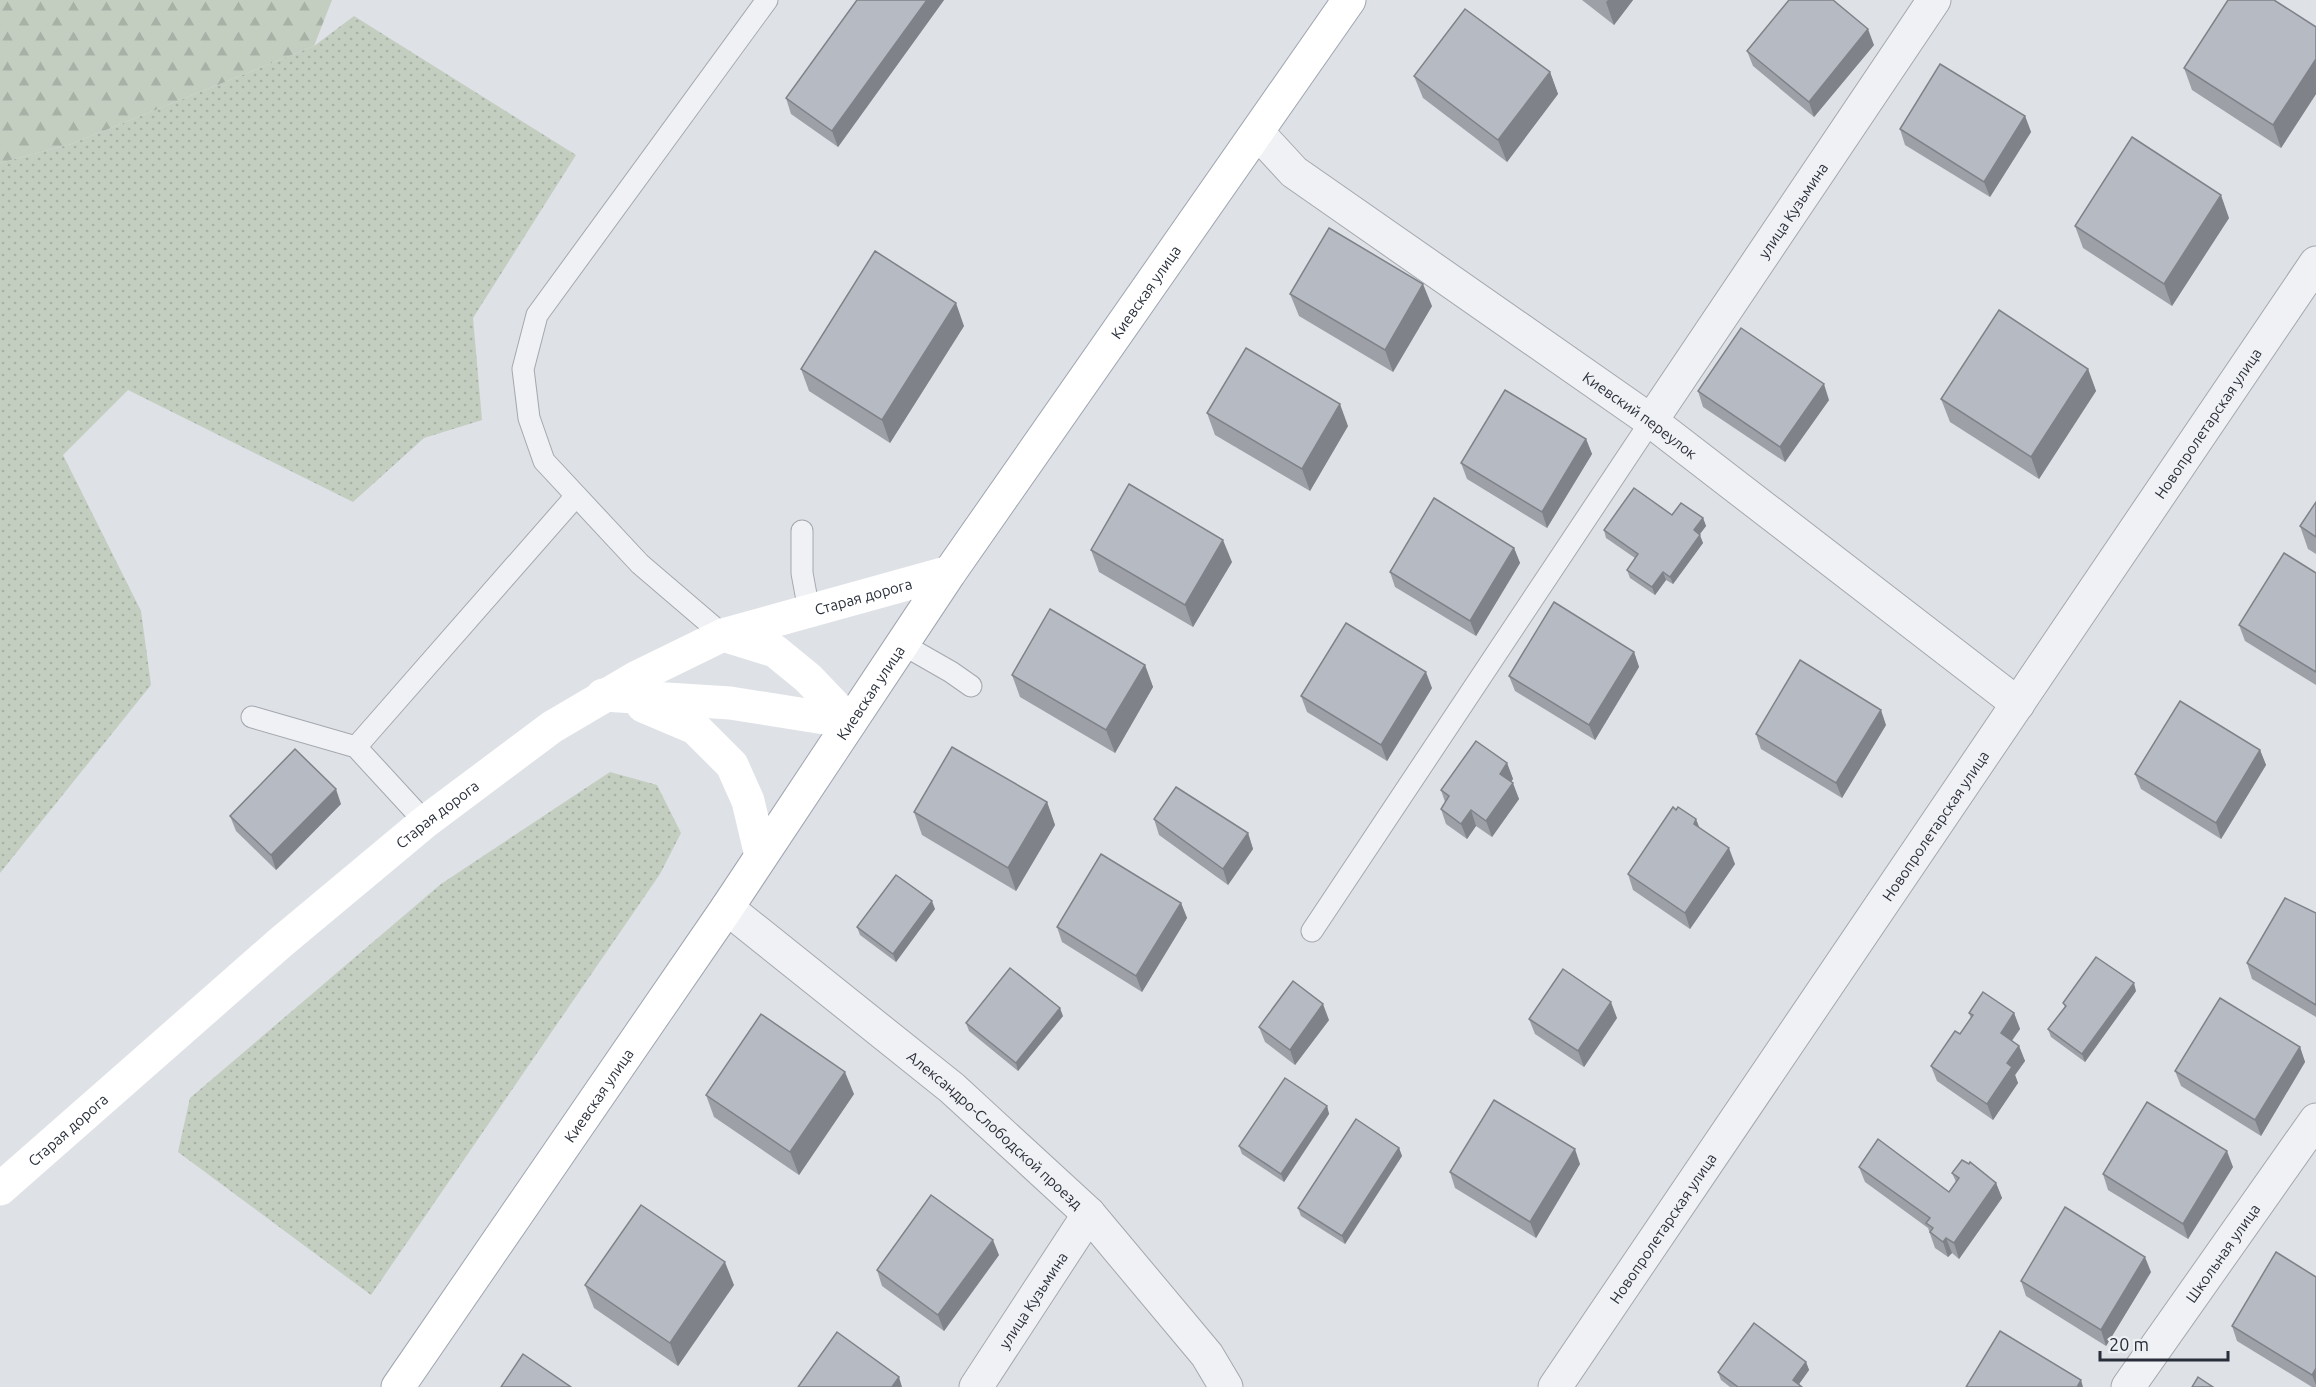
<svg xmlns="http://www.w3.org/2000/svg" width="2316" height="1387" font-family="Ubuntu,sans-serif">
	<defs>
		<pattern id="grass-dots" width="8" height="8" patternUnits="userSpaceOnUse" patternTransform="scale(1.5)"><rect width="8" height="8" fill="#c3cec0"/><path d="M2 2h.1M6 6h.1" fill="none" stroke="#a8b1a6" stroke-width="1.8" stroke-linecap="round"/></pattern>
		<pattern id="forest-firs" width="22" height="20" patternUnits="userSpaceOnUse" patternTransform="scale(1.5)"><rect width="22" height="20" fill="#c3cec0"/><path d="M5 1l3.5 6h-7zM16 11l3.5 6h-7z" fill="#a8b1a6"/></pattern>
	</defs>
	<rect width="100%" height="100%" fill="#dee1e6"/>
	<g fill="url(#grass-dots)">
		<path d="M354 16 576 155 473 318 482 420 424 438 353 502 128 390 63 455 141 611 151 685 0 873V163L71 144 314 46Z"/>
		<path d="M610 772 657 785 681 833 660 874 371 1295 178 1152 190 1098 441 884Z"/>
	</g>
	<path fill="url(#forest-firs)" d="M0 0H332L314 46 71 144 0 163Z"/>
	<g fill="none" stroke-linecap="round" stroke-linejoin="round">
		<g stroke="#a4a8af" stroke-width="23">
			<g id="lane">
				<path d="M802 531V573L809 611"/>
				<path d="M723 635 640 564 544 461 529 418 523 369 537 315 767 0"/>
				<path d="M902 644 951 672 971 686"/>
				<path d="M252 717 356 747 425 822"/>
				<path d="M356 747 576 496"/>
				<path d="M1312 931 1651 421"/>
			</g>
		</g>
		<g stroke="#a4a8af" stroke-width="35">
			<g id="street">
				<path id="s1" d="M1258 133 1294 172 1651 421 2018 704"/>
				<path id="s2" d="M1651 421 1934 0"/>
				<path id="s3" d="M727 908 952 1088 1089 1214 1207 1355 1226 1387"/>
				<path id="s4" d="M976 1387 1089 1214"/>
				<path id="s5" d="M1555 1387 2316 263"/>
				<path id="s6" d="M2128 1387 2316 1120"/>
			</g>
		</g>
		<g stroke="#9fa5b0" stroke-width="35">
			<g id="primary">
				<path id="s8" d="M398 1387 727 908 950 572 1349 0"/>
			</g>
		</g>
		<use href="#lane" stroke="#f0f1f4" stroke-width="21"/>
		<use href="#street" stroke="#f0f1f4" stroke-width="33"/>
		<g stroke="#fff" stroke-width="33">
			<path d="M723 635 775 651 808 678 850 722"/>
			<path d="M603 695 730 703 850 722"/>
			<path d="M643 706 695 728 732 765 748 801 761 856"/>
			<path id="s7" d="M0 1189 280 943 425 822 552 727 637 677 723 635 950 572"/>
		</g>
		<use href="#primary" stroke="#fff" stroke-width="33"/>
	</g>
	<g fill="#9da0a7">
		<path d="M857 0H944L838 147 791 114 786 98Z"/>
		<path d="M1582 0H1633L1614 25Z"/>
		<path d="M2316 27V94L2281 148 2192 90 2184 68Z"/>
		<path d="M1874 45 1814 117 1753 66 1747 51Z"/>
		<path d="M1550 72 1558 94 1507 162 1423 98 1414 76Z"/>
		<path d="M2025 116 2031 132 1990 197 1905 145 1900 129Z"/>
		<path d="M2229 218 2172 306 2083 248 2075 226Z"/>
		<path d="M1290 294 1432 306 1393 372 1299 316Z"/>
		<path d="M964 326 890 443 809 391 801 369Z"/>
		<path d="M2088 369 2096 391 2039 479 1950 422 1941 399Z"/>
		<path d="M1698 391 1829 400 1785 462 1703 407Z"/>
		<path d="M1207 413 1348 426 1310 491 1215 435Z"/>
		<path d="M1586 439 1592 454 1547 528 1467 479 1461 463Z"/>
		<path d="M2316 502V554L2308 549 2300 526Z"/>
		<path d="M1672 515 1703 518 1706 526 1699 535 1703 543 1673 584 1666 580 1655 595 1630 578 1627 570 1635 558 1606 538 1604 530Z"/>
		<path d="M1514 548 1520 563 1476 636 1395 587 1390 572Z"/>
		<path d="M1091 550 1232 562 1193 627 1099 572Z"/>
		<path d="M2316 573V685L2245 641 2239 625Z"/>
		<path d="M1634 652 1639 667 1595 740 1515 691 1509 676Z"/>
		<path d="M1145 665 1153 687 1115 753 1020 697 1012 675Z"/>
		<path d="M1432 688 1387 761 1307 712 1301 696Z"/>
		<path d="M1886 725 1842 798 1761 749 1756 734Z"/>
		<path d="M2260 750 2266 765 2221 839 2141 789 2135 774Z"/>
		<path d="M1507 763 1513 779 1511 782 1519 799 1492 837 1476 826 1467 839 1446 824 1441 809 1445 802 1441 790Z"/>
		<path d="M1047 802 1055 825 1016 891 922 835 914 812Z"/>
		<path d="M341 804 276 870 236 831 230 816Z"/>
		<path d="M1154 819 1248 833 1253 849 1228 885 1159 835Z"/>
		<path d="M1700 828 1735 864 1690 929 1633 890 1628 874Z"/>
		<path d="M1181 903 1187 918 1142 992 1062 942 1057 927Z"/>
		<path d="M935 909 896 962 860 935 857 927Z"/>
		<path d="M2316 913V1017L2252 979 2247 963Z"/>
		<path d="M2136 991 2085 1062 2051 1037 2048 1029 2065 1007 2063 1003Z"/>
		<path d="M1969 1013H2014L2020 1029 2012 1041 2019 1046 2025 1061 2015 1075 2018 1083 1993 1120 1937 1081 1931 1066 1960 1034 1971 1018Z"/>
		<path d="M1063 1016 1018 1071 969 1031 966 1023Z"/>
		<path d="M1617 1018 1584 1067 1535 1034 1529 1019Z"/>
		<path d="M1329 1020 1295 1065 1265 1042 1259 1027Z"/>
		<path d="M2300 1047 2305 1062 2261 1136 2181 1086 2175 1071Z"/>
		<path d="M854 1094 799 1175 714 1117 706 1095Z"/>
		<path d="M1327 1106 1329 1114 1284 1182 1242 1154 1239 1146Z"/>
		<path d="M1399 1148 1402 1156 1345 1244 1301 1216 1298 1208Z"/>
		<path d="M1580 1164 1536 1238 1455 1188 1450 1172Z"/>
		<path d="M1859 1167 1949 1192 1956 1182 1952 1173 1996 1183 2002 1198 1959 1259 1952 1253 1948 1257 1935 1248 1928 1228 1865 1182Z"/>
		<path d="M2233 1167 2188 1239 2108 1190 2103 1174Z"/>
		<path d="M999 1255 944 1331 882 1286 877 1270Z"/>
		<path d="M2151 1272 2106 1346 2026 1296 2021 1281Z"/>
		<path d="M2316 1277V1387H2312L2237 1341 2232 1326Z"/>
		<path d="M585 1285H734L678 1366 594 1308Z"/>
		<path d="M1806 1362 1809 1370 1799 1384 1802 1387H1730L1721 1380 1718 1372Z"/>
	</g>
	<g fill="#7f8288">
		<path d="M927 0H944L838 147 832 131Z"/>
		<path d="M1608 0H1633L1614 25 1606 2Z"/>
		<path d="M1868 29 1874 45 1814 117 1809 102Z"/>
		<path d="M2316 59V94L2281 148 2273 125Z"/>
		<path d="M1550 72 1558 94 1507 162 1498 140Z"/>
		<path d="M2025 116 2031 132 1990 197 1984 182Z"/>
		<path d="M2221 195 2229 218 2172 306 2164 284Z"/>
		<path d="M1423 284 1432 306 1393 372 1385 350Z"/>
		<path d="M956 303 964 326 890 443 882 420Z"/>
		<path d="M2088 369 2096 391 2039 479 2031 457Z"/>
		<path d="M1824 384 1829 400 1785 462 1780 447Z"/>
		<path d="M1340 404 1348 426 1310 491 1302 469Z"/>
		<path d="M1586 439 1592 454 1547 528 1542 512Z"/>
		<path d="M1703 518 1706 526 1697 538 1694 530Z"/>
		<path d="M1700 535 1703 543 1673 584 1670 577Z"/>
		<path d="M1223 540 1232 562 1193 627 1185 605Z"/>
		<path d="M1514 548 1520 563 1476 636 1470 621Z"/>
		<path d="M1663 572 1666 580 1655 595 1652 587Z"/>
		<path d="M1634 652 1639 667 1595 740 1589 725Z"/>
		<path d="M1145 665 1153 687 1115 753 1106 730Z"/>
		<path d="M1426 672 1432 688 1387 761 1381 745Z"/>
		<path d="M1881 710 1886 725 1842 798 1836 783Z"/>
		<path d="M2260 750 2266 765 2221 839 2216 823Z"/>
		<path d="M1507 763 1513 779 1505 789 1500 774Z"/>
		<path d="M1513 783 1519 799 1492 837 1486 821Z"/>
		<path d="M336 789 341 804 276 870 271 855Z"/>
		<path d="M1047 802 1055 825 1016 891 1008 868Z"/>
		<path d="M1471 810 1476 826 1467 839 1461 824Z"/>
		<path d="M1696 819 1702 834 1694 824Z"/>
		<path d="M1248 833 1253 849 1228 885 1223 869Z"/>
		<path d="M1729 848 1735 864 1690 929 1685 913Z"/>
		<path d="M932 901 935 909 896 962 893 954Z"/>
		<path d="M1181 903 1187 918 1142 992 1136 976Z"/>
		<path d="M2134 983 2136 991 2085 1062 2082 1054Z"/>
		<path d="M1611 1002 1617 1018 1584 1067 1578 1051Z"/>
		<path d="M1323 1004 1329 1020 1295 1065 1290 1050Z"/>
		<path d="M1060 1008 1063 1016 1018 1071 1016 1063Z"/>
		<path d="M2014 1013 2020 1029 2006 1048 2001 1033Z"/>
		<path d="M2019 1046 2025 1061 2015 1075 2018 1083 1993 1120 1987 1104 2007 1063Z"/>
		<path d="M2300 1047 2305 1062 2261 1136 2255 1120Z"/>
		<path d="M845 1072 854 1094 799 1175 790 1152Z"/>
		<path d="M1327 1106 1329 1114 1284 1182 1281 1174Z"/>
		<path d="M1399 1148 1402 1156 1345 1244 1342 1236Z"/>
		<path d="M1575 1149 1580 1164 1536 1238 1530 1222Z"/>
		<path d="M2227 1151 2233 1167 2188 1239 2183 1224Z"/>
		<path d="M1996 1183 2002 1198 1959 1259 1954 1243Z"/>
		<path d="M1946 1238 1952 1253 1948 1257 1943 1242Z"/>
		<path d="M993 1240 999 1255 944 1331 938 1315Z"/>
		<path d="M2145 1257 2151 1272 2106 1346 2101 1330Z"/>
		<path d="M725 1262 734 1285 678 1366 670 1343Z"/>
		<path d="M1806 1362 1809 1370 1797 1387 1793 1380Z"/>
		<path d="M2316 1368V1385L2312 1375Z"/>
		<path d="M899 1377 902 1387H892Z"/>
		<path d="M2081 1380 2083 1387H2077Z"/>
	</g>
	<g fill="#b6bac2" stroke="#7f8288" stroke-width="1.5">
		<path d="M857 0H927L832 131 786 98Z"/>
		<path d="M1789 0H1833L1868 29 1809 102 1747 51Z"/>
		<path d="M2228 0H2274L2316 27V59L2273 125 2184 68Z"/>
		<path d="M1465 9 1550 72 1498 140 1414 76Z"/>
		<path d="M1940 64 2025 116 1984 182 1900 129Z"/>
		<path d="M2132 137 2221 195 2164 284 2075 226Z"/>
		<path d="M1329 228 1423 284 1385 350 1290 294Z"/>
		<path d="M875 251 956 303 882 420 801 369Z"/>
		<path d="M1999 310 2088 369 2031 457 1941 399Z"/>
		<path d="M1741 328 1824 384 1780 447 1698 391Z"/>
		<path d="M1246 348 1340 404 1302 469 1207 413Z"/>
		<path d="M1505 390 1586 439 1542 512 1461 463Z"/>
		<path d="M1129 484 1223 540 1185 605 1091 550Z"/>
		<path d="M1634 488 1672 515 1681 503 1703 518 1694 530 1700 535 1670 577 1663 572 1652 587 1627 570 1638 554 1604 530Z"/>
		<path d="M1434 498 1514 548 1470 621 1390 572Z"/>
		<path d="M2316 502V537L2300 526Z"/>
		<path d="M2284 553 2316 573V672L2239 625Z"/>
		<path d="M1554 602 1634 652 1589 725 1509 676Z"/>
		<path d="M1050 609 1145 665 1106 730 1012 675Z"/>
		<path d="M1346 623 1426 672 1381 745 1301 696Z"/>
		<path d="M1800 660 1881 710 1836 783 1756 734Z"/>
		<path d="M2180 701 2260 750 2216 823 2135 774Z"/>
		<path d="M1476 741 1507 763 1500 774 1513 783 1486 821 1471 810 1461 824 1441 809 1449 796 1441 790Z"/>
		<path d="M952 747 1047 802 1008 868 914 812Z"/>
		<path d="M295 749 336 789 271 855 230 816Z"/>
		<path d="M1176 787 1248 833 1223 869 1154 819Z"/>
		<path d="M1673 807 1676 810 1678 807 1696 819 1694 824 1729 848 1685 913 1628 874Z"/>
		<path d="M1101 854 1181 903 1136 976 1057 927Z"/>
		<path d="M896 875 932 901 893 954 857 927Z"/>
		<path d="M2285 898 2316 913V1005L2247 963Z"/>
		<path d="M2096 957 2134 983 2082 1054 2048 1029 2066 1006 2063 1003Z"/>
		<path d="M1010 968 1060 1008 1016 1063 966 1023Z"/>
		<path d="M1563 969 1611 1002 1578 1051 1529 1019Z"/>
		<path d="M1293 981 1323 1004 1290 1050 1259 1027Z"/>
		<path d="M1983 992 2014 1013 2001 1033 2019 1046 2007 1063 2012 1067 1987 1104 1931 1066 1955 1031 1960 1034 1973 1015 1969 1013Z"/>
		<path d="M2220 998 2300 1047 2255 1120 2175 1071Z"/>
		<path d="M761 1014 845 1072 790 1152 706 1095Z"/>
		<path d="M1285 1078 1327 1106 1281 1174 1239 1146Z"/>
		<path d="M1494 1100 1575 1149 1530 1222 1450 1172Z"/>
		<path d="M2147 1102 2227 1151 2183 1224 2103 1174Z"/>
		<path d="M1356 1119 1399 1148 1342 1236 1298 1208Z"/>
		<path d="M1878 1139 1949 1192 1959 1178 1952 1173 1962 1160 1969 1164 1970 1162 1996 1183 1954 1243 1946 1238 1943 1242 1930 1232 1933 1228 1926 1223 1930 1218 1859 1167Z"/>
		<path d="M931 1195 993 1240 938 1315 877 1270Z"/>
		<path d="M641 1205 725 1262 670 1343 585 1285Z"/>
		<path d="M2065 1207 2145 1257 2101 1330 2021 1281Z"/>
		<path d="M2276 1252 2316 1277V1368L2312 1375 2232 1326Z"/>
		<path d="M1754 1323 1806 1362 1793 1380 1802 1387H1738L1718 1372Z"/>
		<path d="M2000 1331 2081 1380 2077 1387H1966Z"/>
		<path d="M837 1332 899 1377 892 1387H798Z"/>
		<path d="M523 1354 571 1387H501Z"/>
		<path d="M2198 1377 2213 1387H2192Z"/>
	</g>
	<g text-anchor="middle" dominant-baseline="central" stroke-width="6" stroke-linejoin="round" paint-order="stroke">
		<g font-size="15" fill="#292f3a" stroke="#edf0f3">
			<text stroke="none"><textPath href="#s2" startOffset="254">улица Кузьмина</textPath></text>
			<text stroke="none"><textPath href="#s8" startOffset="1326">Киевская улица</textPath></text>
			<text stroke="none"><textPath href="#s1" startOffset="476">Киевский переулок</textPath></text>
			<text stroke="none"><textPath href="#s5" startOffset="1164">Новопролетарская улица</textPath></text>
			<text stroke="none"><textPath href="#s7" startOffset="1060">Старая дорога</textPath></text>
			<text stroke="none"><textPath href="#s8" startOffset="840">Киевская улица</textPath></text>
			<text stroke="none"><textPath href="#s7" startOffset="576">Старая дорога</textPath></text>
			<text stroke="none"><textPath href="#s5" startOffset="678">Новопролетарская улица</textPath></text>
			<text stroke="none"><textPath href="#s8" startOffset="354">Киевская улица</textPath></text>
			<text stroke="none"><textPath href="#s7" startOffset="90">Старая дорога</textPath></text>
			<text stroke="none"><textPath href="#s3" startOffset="348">Александро-Слободской проезд</textPath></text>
			<text stroke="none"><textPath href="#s5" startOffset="192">Новопролетарская улица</textPath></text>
			<text stroke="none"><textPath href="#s6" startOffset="164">Школьная улица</textPath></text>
			<text stroke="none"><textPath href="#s4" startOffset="104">улица Кузьмина</textPath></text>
		</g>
	</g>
	<path d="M2100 1351v9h128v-9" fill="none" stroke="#292f3a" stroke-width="3"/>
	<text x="2109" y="1351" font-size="18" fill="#292f3a" stroke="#edf0f3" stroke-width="4.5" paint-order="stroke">20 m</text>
</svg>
